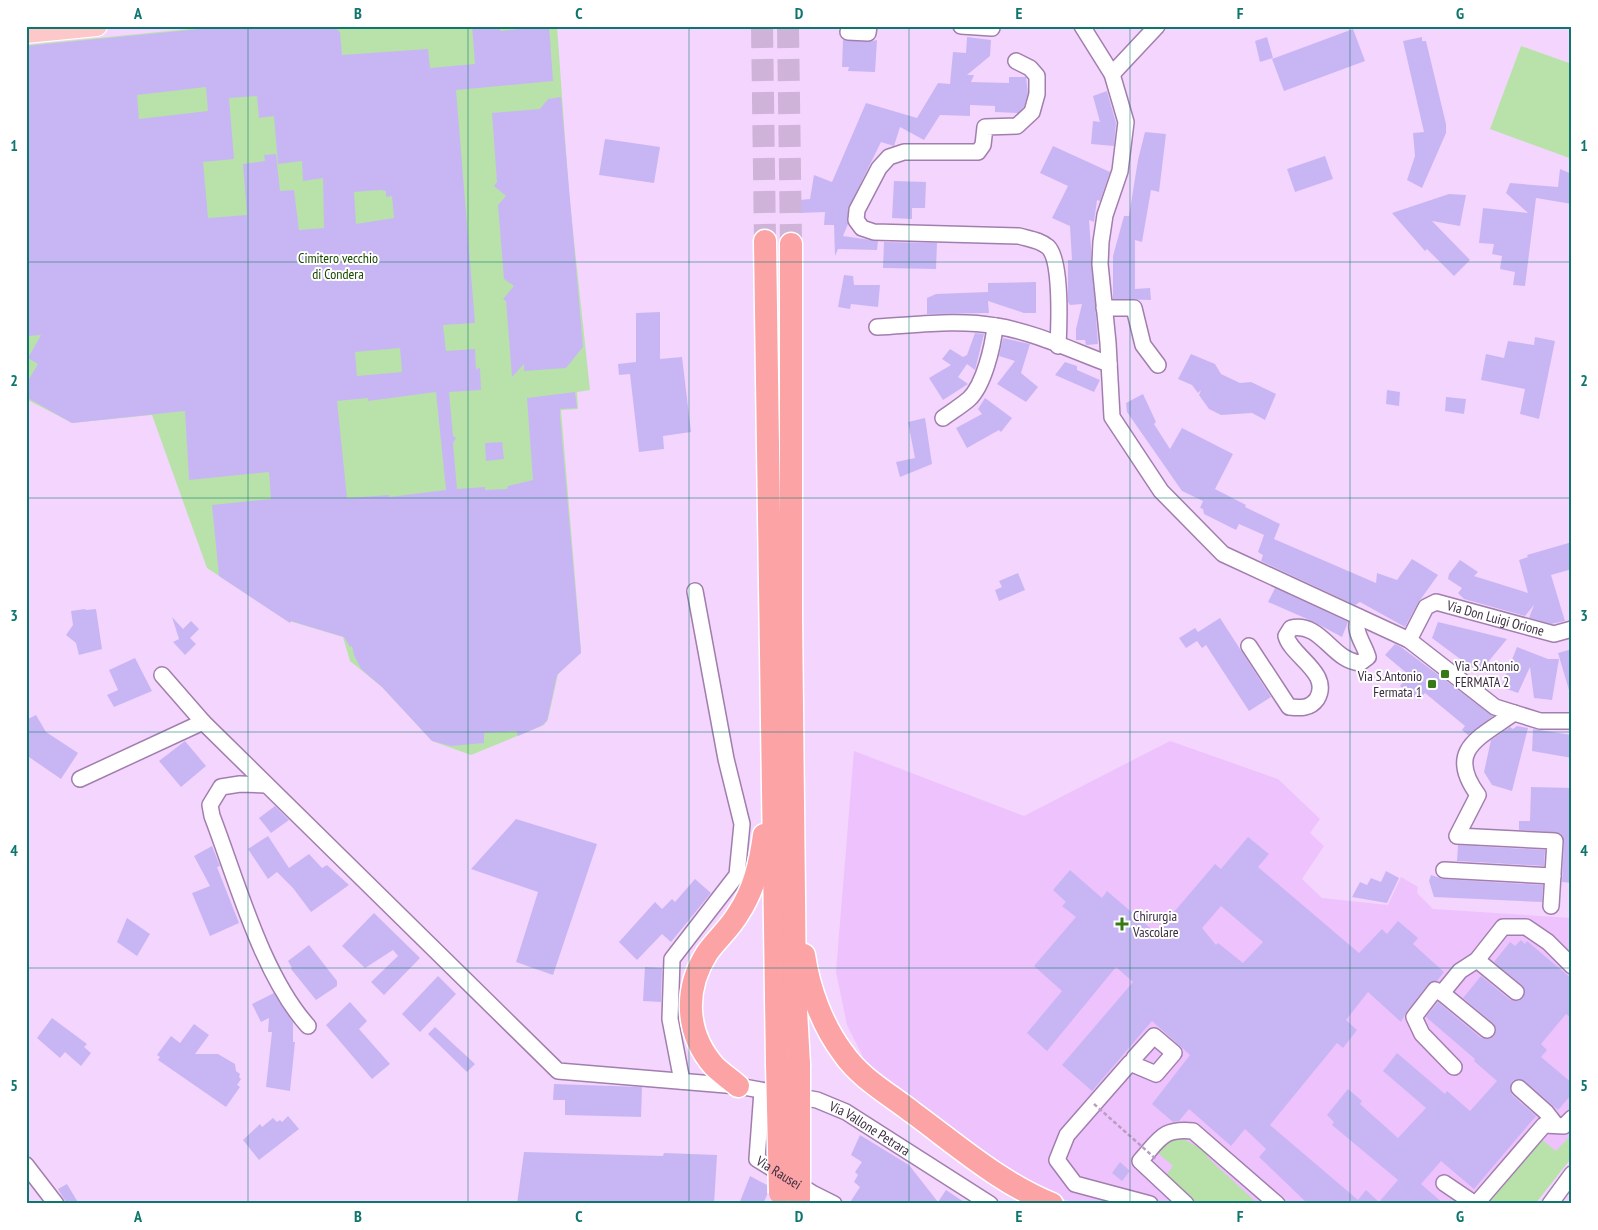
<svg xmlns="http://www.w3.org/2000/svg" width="1598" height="1230" font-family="'PT Sans Narrow',sans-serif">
	<rect width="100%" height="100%" fill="#f4d5fe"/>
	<path fill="#eec2fc" d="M1170 741 1278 779 1320 819 1310 833 1324 846 1302 879 1322 898 1388 905 1401 877 1418 887 1417 893 1433 909 1572 918V1157L1535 1204H1079L1043 1193 1019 1177 910 1099 867 1065 847 1025 836 972 854 751 1024 816Z"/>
	<g fill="#b8e2aa">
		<path d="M220 26H557L569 194 590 390 577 392 578 409 561 410 581 650 558 674 548 719 544 725 471 755 432 741 382 687 350 661 343 637 286 620 207 568 152 415 72 423 26 399V45Z"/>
		<path d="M1521 46 1572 64V159L1490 129Z"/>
		<path d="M1572 1134V1157L1535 1204H1487L1485 1201 1541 1139 1556 1151Z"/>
		<path d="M1179 1136 1209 1154 1207 1157 1258 1204H1193L1164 1178 1173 1166 1158 1153 1170 1138Z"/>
	</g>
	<g fill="#c8b6f4" fill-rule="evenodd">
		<path d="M231 26H333L340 32 342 55 428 49 430 68 475 64 472 26H500V31L549 26 553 81 456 90 475 323 443 325 446 351 475 349 476 369 480 368 481 390 449 392 453 436 456 438 453 443 457 489 485 487V490L507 489 508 486 533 480 527 398 575 392 577 408 560 409V417L581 653 557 675 547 721 541 726 518 736 516 731 484 733V743L451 746 432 741 382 687 361 669 354 655 352 646 350 647 344 637 291 621 290 623 219 576 212 505 271 499 269 472 189 480 185 411 72 423 26 397V384L38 364 28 358 41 335 28 336 26 316V46ZM206 87 208 111 139 119 137 95ZM257 96 259 118 274 116 278 164 302 161 303 181 323 178 324 228 299 230 294 190 280 191 276 154 264 155 265 161 243 164 247 215 208 218 203 162 234 159 229 98ZM380 190 386 191V197L392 196 394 218 356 224 354 192ZM400 348 402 372 357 376 355 352ZM436 392 446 490 389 497V495L347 498 337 401 368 398V401Z"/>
		<path d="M1353 29 1365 61 1284 91 1272 59Z"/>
		<path d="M967 37 991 40 990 56 967 75H974L971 82 1009 83V77H1026L1028 93 1024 107 1018 113 995 112V106L970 105V116L940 115 924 140 900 127 894 146 881 142 848 209V224L843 236 878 241 877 250 838 249 835 256 834 225H824L825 212 799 213 800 200 810 199 814 175 832 182 866 103 917 118 938 83 950 84 953 52 966 53Z"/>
		<path d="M1267 37 1273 58 1260 62 1255 41Z"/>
		<path d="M1422 37V41H1426L1446 124V133L1422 188 1407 180 1415 156 1413 133 1424 132 1403 41Z"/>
		<path d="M843 40 868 42 877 40 875 72 848 71 849 67H842Z"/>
		<path d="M1107 91 1116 123 1114 146 1091 144 1093 121 1100 122 1093 96Z"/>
		<path d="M561 97 583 347 566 368 524 371V364L512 377 506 301 503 299 514 286 504 279 498 205 506 196 494 186 497 182 492 113 540 109 548 99Z"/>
		<path d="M1145 132 1166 134 1159 192 1151 190 1142 242 1135 240V289L1150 288 1151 300 1113 299V256L1124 216H1129L1138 160Z"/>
		<path d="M605 139 660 147 654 183 599 175Z"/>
		<path d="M1053 146 1110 172 1100 201 1097 200 1094 222 1089 220 1098 344 1086 345 1085 340H1076V329L1082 304 1070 305 1068 302V260H1072L1070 226 1052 218 1068 186 1040 173Z"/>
		<path d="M1325 156 1333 179 1295 192 1287 169Z"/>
		<path d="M1560 169 1572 174V204L1536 198 1525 286 1513 285 1515 272 1500 269 1502 256 1492 254 1494 244 1479 243 1483 208 1528 213 1506 193 1510 183 1558 187Z"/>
		<path d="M894 181 926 182 925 208H912V219L892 218Z"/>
		<path d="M1449 194 1466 195 1460 226 1432 221 1470 260 1454 276 1427 249 1425 251 1392 213Z"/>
		<path d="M884 242 937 243 936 269 883 268Z"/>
		<path d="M844 275 853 276 854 285H880L878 307 851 304 850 309 838 307Z"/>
		<path d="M1036 282V313H1024L988 301 989 313 927 314V298L936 294 988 292V283Z"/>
		<path d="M660 312V359L682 357 691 432 663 436 664 449 639 452 630 374 619 375 618 364 636 362V313Z"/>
		<path d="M975 333 984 334 975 370 967 364 958 377 968 384 943 400 929 378 951 365 942 359 950 349 963 357 967 355Z"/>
		<path d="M1535 337 1555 341 1539 419 1520 414 1525 389 1481 380 1486 354 1504 358 1508 341 1534 345Z"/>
		<path d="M1003 338 1030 344 1021 373 1038 387 1026 402 997 384 1015 361 999 356Z"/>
		<path d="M1191 354 1215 364 1221 374 1240 383 1251 382 1276 394 1265 420 1252 413 1221 415 1209 409 1199 395 1201 390 1198 393 1192 385 1178 379Z"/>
		<path d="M1065 362 1077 366V370L1100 380 1094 392 1055 375Z"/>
		<path d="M1387 390 1400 392 1399 406 1386 404Z"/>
		<path d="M1143 394 1156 422 1154 424 1170 449 1182 428 1233 454 1215 489 1246 505 1245 507 1280 524 1274 539 1376 583 1377 573 1397 580 1412 559 1438 575 1418 603 1405 627 1360 602 1355 605 1261 561 1263 555 1258 552 1264 535 1239 524 1236 530 1204 514 1203 509 1200 508 1203 501 1182 491 1127 412 1126 403Z"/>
		<path d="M1446 397 1466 399 1464 414 1445 411Z"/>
		<path d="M985 398 1012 418 1001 432 999 430 967 448 956 428 982 414 978 409Z"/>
		<path d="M925 418 932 464 900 477 896 462 915 458 908 422Z"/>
		<path d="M502 442 504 459 486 461 485 443Z"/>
		<path d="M1572 542V569L1551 575 1565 621 1551 624 1529 618 1534 605 1525 616 1464 599 1458 593 1462 588 1448 579 1449 574 1460 560 1478 572 1474 576 1528 593 1519 560 1528 557 1527 555Z"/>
		<path d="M1018 573 1025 590 999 601 995 590 1002 587 999 581Z"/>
		<path d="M1275 588 1348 622 1342 637 1314 622 1268 602Z"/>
		<path d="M85 609 86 610 96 609 102 649 79 655 76 643 66 635 73 625 71 611Z"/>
		<path d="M172 617 183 629 191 621 199 629 190 638 196 644 185 655 173 642 179 639Z"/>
		<path d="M1220 618 1271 697 1249 711 1206 645 1202 648 1197 641 1186 648 1179 638 1195 628 1198 632Z"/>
		<path d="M1438 622 1471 630 1507 639 1479 673 1432 638Z"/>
		<path d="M1395 644 1401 647 1493 716 1468 735 1462 730 1465 726 1425 693 1419 700 1400 686 1409 675 1385 655Z"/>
		<path d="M1517 647 1548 659H1559L1552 700 1534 698 1530 667 1518 693 1501 687Z"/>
		<path d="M1572 649V689L1569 690 1558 653Z"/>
		<path d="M135 658 152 691 114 707 107 695 118 690 109 670Z"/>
		<path d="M36 715 46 732 78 753 61 779 26 755V720Z"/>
		<path d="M1517 726 1528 728 1512 791 1492 785 1484 772 1491 740 1510 727 1513 729Z"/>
		<path d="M1533 729 1572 735V758L1532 751Z"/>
		<path d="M185 741 206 766 181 787 159 761Z"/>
		<path d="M1531 787 1572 788V883L1562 882 1564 842 1560 833 1519 830V821H1530Z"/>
		<path d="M275 806 289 820 271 833 259 818Z"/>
		<path d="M516 819 597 844 553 975 516 962 538 892 471 869Z"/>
		<path d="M268 836 289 868 309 854 322 868 327 865 349 885 311 912 293 888 277 872 268 879 248 849Z"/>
		<path d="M1248 837 1269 854 1258 867 1359 953 1382 929 1387 934 1398 921 1418 938 1413 944 1444 972 1437 981 1428 984 1407 1011 1401 1022 1368 992 1346 1020 1357 1030 1343 1048 1337 1043 1270 1125 1358 1200 1366 1190 1379 1202 1398 1180 1332 1125 1334 1122 1327 1115 1348 1089 1362 1101 1360 1104 1398 1138 1426 1108 1383 1071 1397 1053 1445 1094 1447 1091 1470 1111 1497 1081 1474 1061 1475 1059 1426 1017 1438 1002 1481 1038 1490 1039 1494 1036 1496 1031 1493 1023 1463 998 1481 976 1510 1000 1519 1001 1523 998 1525 993 1522 985 1494 962 1510 942 1515 946 1521 940 1525 944 1527 941 1572 979V1019L1566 1014 1541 1044 1547 1050 1541 1057 1572 1083V1094L1558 1110 1525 1081 1517 1079 1512 1081 1510 1087 1512 1095 1536 1116 1474 1189 1441 1161 1421 1184 1444 1204H1308L1259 1157 1266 1149 1245 1129 1231 1146 1189 1109 1179 1121 1173 1122 1152 1104 1190 1055 1152 1021 1092 1091 1062 1065 1133 982 1116 967 1047 1051 1027 1033 1062 991 1034 966 1076 917 1062 906 1066 902 1053 890 1070 870 1102 898 1107 891 1156 933 1215 864 1221 869ZM1221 906 1263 942 1243 963 1218 943 1216 945 1202 928Z"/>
		<path d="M1458 845 1545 850 1544 866 1457 861Z"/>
		<path d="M212 846 220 866 217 867 239 923 210 936 192 893 210 886 194 856Z"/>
		<path d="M1386 871 1399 878 1387 903 1352 897 1360 882 1367 885 1371 878 1381 882Z"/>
		<path d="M1431 875 1443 879 1543 885 1542 902 1434 897 1429 881Z"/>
		<path d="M695 879 711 893 671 942 662 934 637 960 619 942 655 902 662 909 672 899 675 902Z"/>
		<path d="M374 913 420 958 384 995 371 982 398 956 393 950 365 968 342 946Z"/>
		<path d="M127 918 150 934 137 956 117 942Z"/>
		<path d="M309 945 337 981V986L316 1000 291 969 292 968 288 961Z"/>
		<path d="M645 967 662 968 661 1002 643 1001Z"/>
		<path d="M438 976 456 994 420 1032 402 1014Z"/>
		<path d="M274 993 293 1022V1042H295L290 1091 266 1087 272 1032H268L269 1018 261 1022 252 1004Z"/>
		<path d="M350 1002 367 1021 359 1029 390 1064 372 1079 326 1025Z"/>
		<path d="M52 1018 87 1044 84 1047 91 1053 81 1066 65 1052 60 1058 37 1038Z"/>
		<path d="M194 1024 209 1035 195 1054H218L235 1064 236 1071 240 1074 239 1077 241 1079 237 1085 240 1087 226 1107 158 1060 160 1057 157 1055 171 1036 180 1043Z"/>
		<path d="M435 1027 475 1064 467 1072 428 1034Z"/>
		<path d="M554 1084 642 1087 641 1117 565 1115V1100H553Z"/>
		<path d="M288 1116 299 1129 259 1160 243 1140 260 1124 262 1127 273 1118 277 1122 280 1120 282 1122Z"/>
		<path d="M860 1135 909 1165 938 1202 946 1190 967 1204H849L860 1187 854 1182 858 1175 855 1172 862 1162 851 1155Z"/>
		<path d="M524 1152 663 1156 664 1153 717 1155 714 1204H517Z"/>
		<path d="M1120 1162 1130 1171 1122 1181 1112 1173Z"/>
		<path d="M750 1176 767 1185V1195L763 1204H739Z"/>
		<path d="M67 1184 79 1204H67L58 1189Z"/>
	</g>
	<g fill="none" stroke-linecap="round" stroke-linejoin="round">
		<g stroke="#cfb3d8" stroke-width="22" stroke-dasharray="22 11" stroke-linecap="butt">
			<path d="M762 26 765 241"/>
			<path d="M788 26 791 244"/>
		</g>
		<g stroke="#a27eae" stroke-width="18">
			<g id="minor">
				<path d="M961 26 992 28V26"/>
				<path d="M1082 26 1112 74 1126 122 1120 171 1105 215 1101 242 1100 264 1108 343 1112 417 1161 491 1223 554 1409 640 1495 707 1540 721H1572"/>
				<path d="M848 32 868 33 869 26"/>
				<path d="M1016 61 1030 68 1037 76V94L1032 112 1017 126 985 127 983 145 978 152H904L889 157 879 168 857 210 856 220 862 228 874 232 1019 236C1029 239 1040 240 1048 247 1062 260 1059 326 1058 346"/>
				<path d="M1112 74 1157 26"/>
				<path d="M1104 308H1134L1143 345 1158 365"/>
				<path d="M877 327C916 325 958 319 996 326 1035 332 1073 351 1109 364"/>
				<path d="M943 418C951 412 961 406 969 399 984 385 993 346 995 326"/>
				<path id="s1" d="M1409 640 1426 607 1436 602 1554 634 1572 629"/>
				<path d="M1249 646 1289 707C1300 708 1310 709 1317 699 1332 673 1291 656 1286 636L1291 628C1322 622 1331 660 1360 663L1368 657C1364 643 1352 631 1359 617"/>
				<path id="s2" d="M162 675 203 722 558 1071 738 1086 817 1100 846 1112 990 1204"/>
				<path d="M1514 713C1479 738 1445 750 1478 795L1457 836 1555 841 1551 906"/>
				<path d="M80 779 203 722"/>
				<path d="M266 785 240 784 221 787 210 805 212 816C237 881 262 975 308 1026"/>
				<path d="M1444 870 1553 876"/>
				<path d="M1477 960 1516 992"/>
				<path d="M1442 993 1487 1030"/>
				<path d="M1134 1058 1154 1036 1174 1053 1156 1074 1130 1063 1067 1135 1057 1160 1075 1184 1150 1204"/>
				<path d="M1454 1067 1422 1034 1414 1017 1435 990 1442 993 1460 971 1477 960 1503 927H1526L1548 942 1572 966"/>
				<path d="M682 1081 670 1019 672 959 737 875 742 824 726 759 695 591"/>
				<path d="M1519 1088 1546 1112 1556 1125"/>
				<path id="s3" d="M762 1091 757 1159 812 1193 834 1204"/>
				<path d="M26 1165 56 1204"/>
				<path d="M1444 1183 1475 1204"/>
				<path d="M1186 1204 1140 1161C1160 1139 1162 1128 1193 1131L1277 1204"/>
				<path d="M1476 1204 1544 1125 1564 1126 1572 1118"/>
				<path d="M1550 1204 1572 1174"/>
			</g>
		</g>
		<g stroke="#fff" stroke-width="22">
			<path id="major" d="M26 33 97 26"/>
		</g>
		<g stroke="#fff" stroke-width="25">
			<g id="highway">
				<path d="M765 241 777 1064"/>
				<path d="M791 244V615L795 993 799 1064"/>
				<path d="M804 955C809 989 822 1025 843 1053 860 1078 889 1094 912 1112 957 1145 1000 1183 1052 1204"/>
				<path d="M738 1086C730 1079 721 1073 714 1066 685 1033 684 989 707 953 716 940 730 928 738 914 754 890 760 864 764 835"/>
			</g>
		</g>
		<use href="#minor" stroke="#fff" stroke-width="15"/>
		<use href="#major" stroke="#fdc8c9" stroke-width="20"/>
		<use href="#highway" stroke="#fba3a5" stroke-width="22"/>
		<g stroke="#fff" stroke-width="25" stroke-linecap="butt">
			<g id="highway-bridge">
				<path d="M777 1064 780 1193"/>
				<path d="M799 1064V1204"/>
			</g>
		</g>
		<path stroke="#b89ec0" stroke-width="2.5" stroke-dasharray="4 2.5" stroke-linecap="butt" d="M1094 1104 1157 1160"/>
		<use href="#highway-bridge" stroke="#fba3a5" stroke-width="22"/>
	</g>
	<path fill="none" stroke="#0f766e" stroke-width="1" stroke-opacity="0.55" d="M248 26V1204M468 26V1204M689 26V1204M909 26V1204M1130 26V1204M1350 26V1204M26 262H1572M26 498H1572M26 732H1572M26 968H1572"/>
	<g fill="#377817" stroke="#fff" stroke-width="2">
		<rect x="1440" y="669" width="10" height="10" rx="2.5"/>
		<rect x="1427" y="679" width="10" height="10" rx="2.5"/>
		<path d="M1119.5 916.5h5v5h5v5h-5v5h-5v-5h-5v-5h5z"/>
	</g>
	<g text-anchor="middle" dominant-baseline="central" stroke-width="4" stroke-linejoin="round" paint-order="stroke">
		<g font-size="14" fill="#194800" stroke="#fff">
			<text x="338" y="258">Cimitero vecchio<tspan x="338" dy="16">di Condera</tspan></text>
		</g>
		<g font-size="14" fill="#3b2c40" stroke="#fff">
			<text stroke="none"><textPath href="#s1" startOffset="110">Via Don Luigi Orione</textPath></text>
			<text stroke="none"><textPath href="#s2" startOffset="881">Via Vallone Petrara</textPath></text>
			<text stroke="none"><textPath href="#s3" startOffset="94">Via Rausei</textPath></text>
		</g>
		<g font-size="14" fill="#3b2c40" stroke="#fff" text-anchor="start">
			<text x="1455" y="666">Via S.Antonio<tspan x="1455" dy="16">FERMATA 2</tspan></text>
			<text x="1422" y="676" text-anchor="end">Via S.Antonio<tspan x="1422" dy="16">Fermata 1</tspan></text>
			<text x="1133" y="916">Chirurgia<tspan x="1133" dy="16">Vascolare</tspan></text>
		</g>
	</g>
	<rect width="1598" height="1230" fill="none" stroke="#ffffff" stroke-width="55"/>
	<rect x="28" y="28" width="1542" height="1174" fill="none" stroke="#0f766e" stroke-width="2"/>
	<g font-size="16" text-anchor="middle" font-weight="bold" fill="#0f766e">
		<text x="138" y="19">A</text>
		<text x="358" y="19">B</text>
		<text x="579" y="19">C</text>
		<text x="799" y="19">D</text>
		<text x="1019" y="19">E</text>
		<text x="1240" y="19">F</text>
		<text x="1460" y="19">G</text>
		<text x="14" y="151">1</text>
		<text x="1584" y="151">1</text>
		<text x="14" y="386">2</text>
		<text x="1584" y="386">2</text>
		<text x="14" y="621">3</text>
		<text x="1584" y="621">3</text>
		<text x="14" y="856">4</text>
		<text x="1584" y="856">4</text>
		<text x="14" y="1091">5</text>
		<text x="1584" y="1091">5</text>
		<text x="138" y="1222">A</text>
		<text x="358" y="1222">B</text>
		<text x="579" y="1222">C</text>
		<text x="799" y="1222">D</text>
		<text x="1019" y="1222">E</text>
		<text x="1240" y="1222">F</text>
		<text x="1460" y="1222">G</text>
	</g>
</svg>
